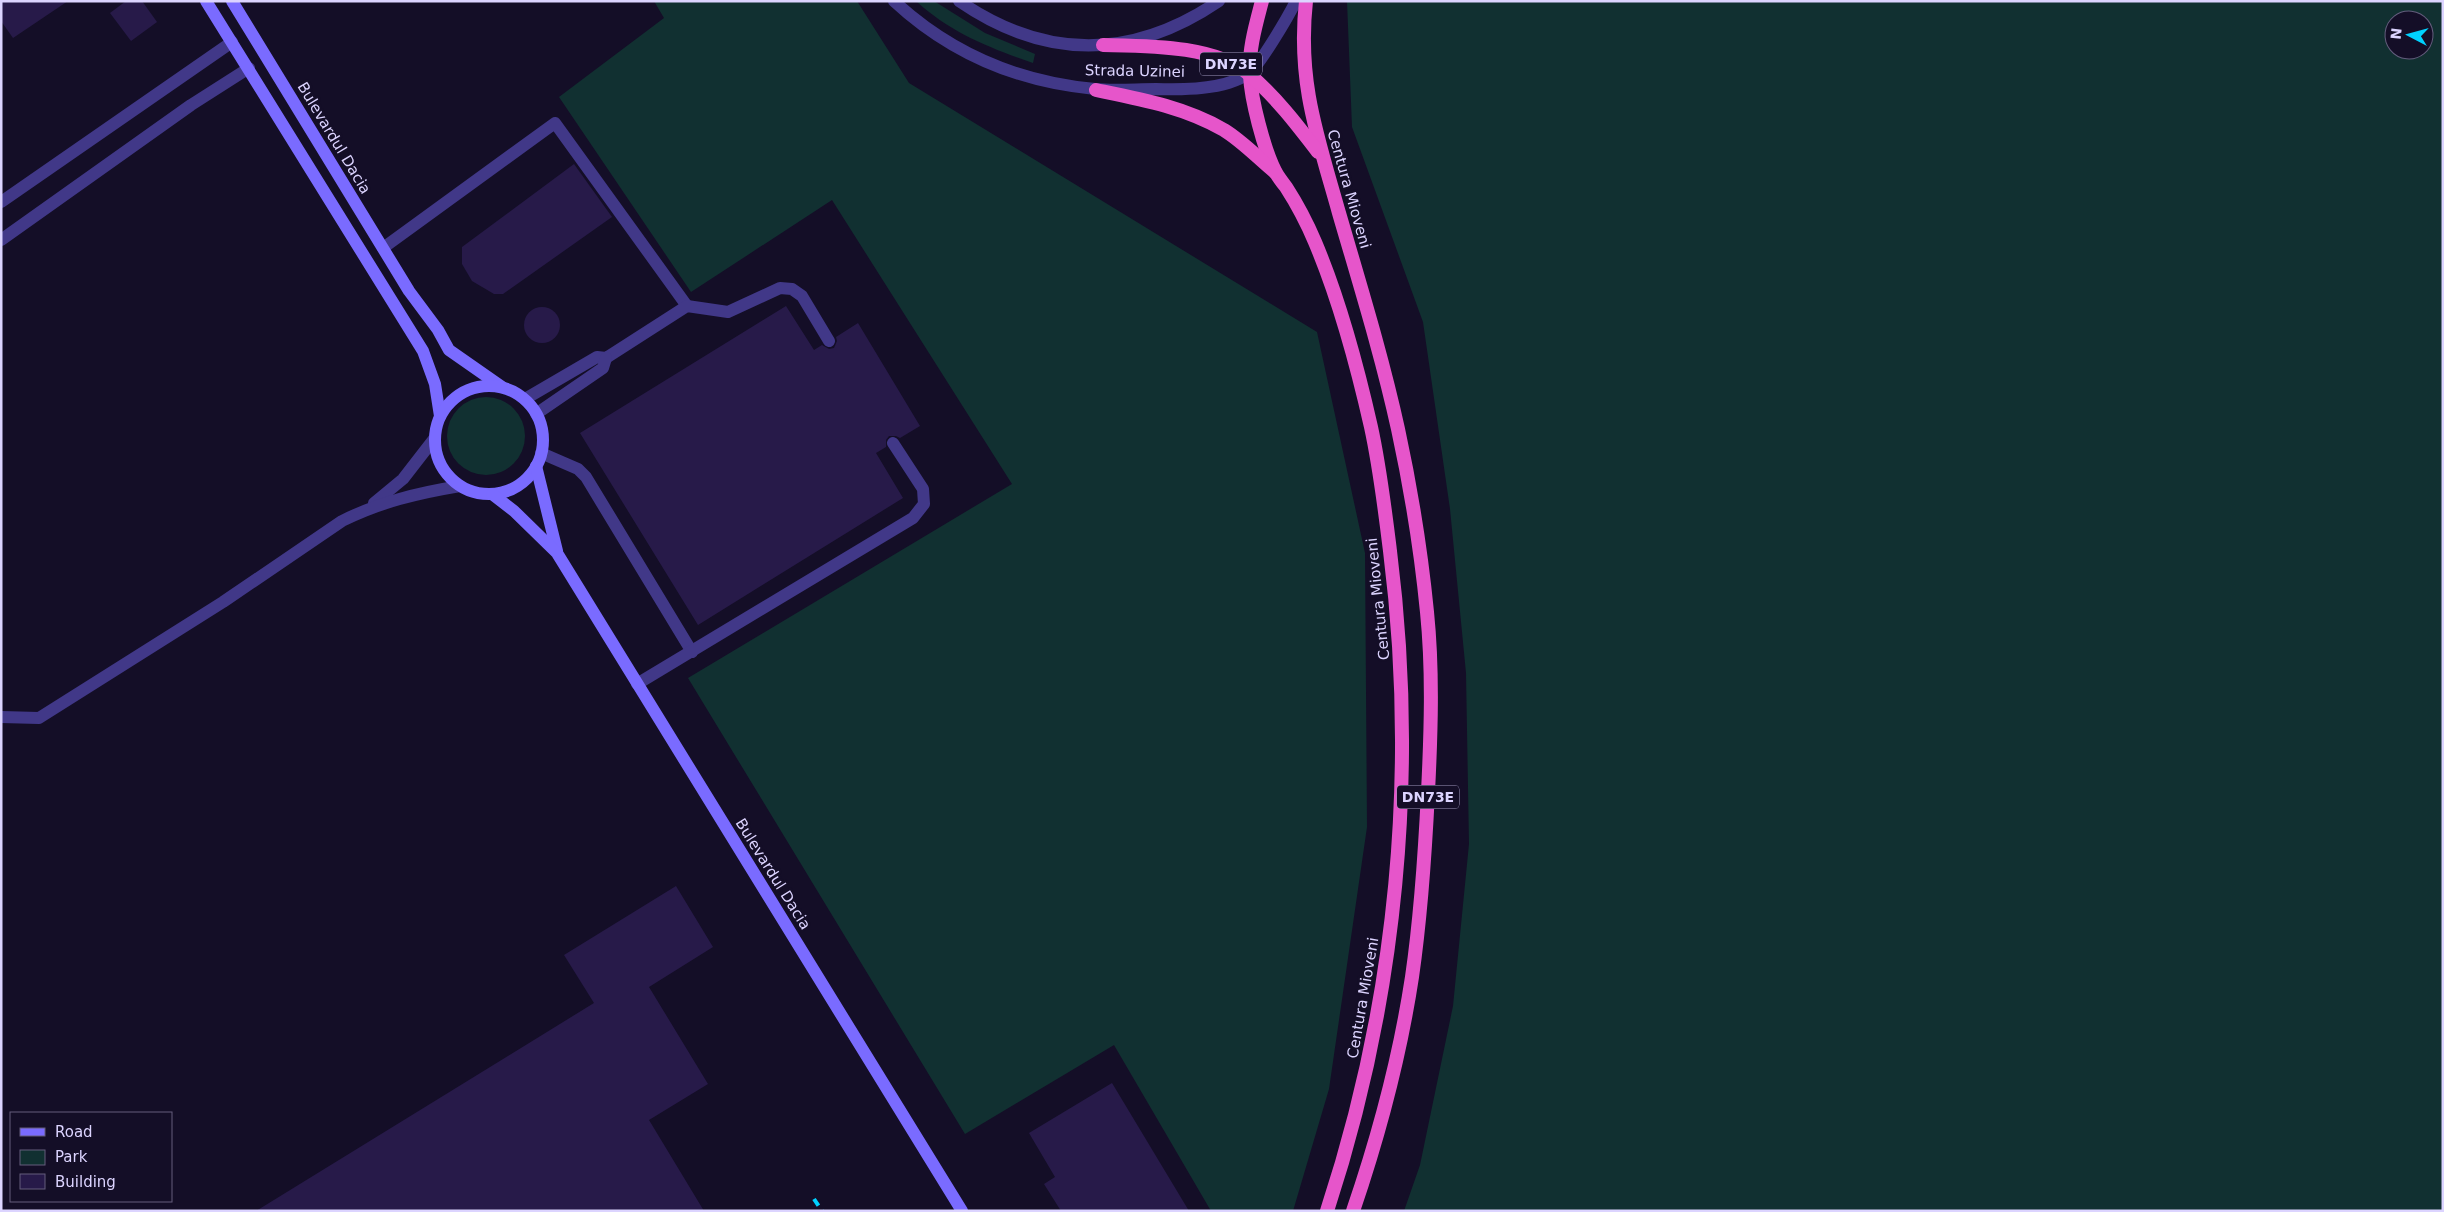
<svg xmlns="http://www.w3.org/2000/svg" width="2444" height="1212" font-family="'DejaVu Sans',sans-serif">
	<rect width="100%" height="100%" fill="#140e27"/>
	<g fill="#113031" fill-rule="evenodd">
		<path d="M654 1H857L909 83 1317 332 1365 553 1367 827 1329 1089 1293 1211H1211L1114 1045 965 1134 688 678 1012 484 832 200 691 292 559 97 664 18Z"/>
		<path d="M916 1H934L985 33 1035 54 1033 63C990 48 951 33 916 1Z"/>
		<path d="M1347 1H2443V1211H1404L1420 1165 1453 1006 1469 844 1466 673 1450 509 1423 322 1352 127ZM2394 20H2424V50H2394Z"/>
		<circle cx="486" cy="436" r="39"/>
	</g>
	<g fill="#271a49">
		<path d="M1 1H68L13 38 1 21Z"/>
		<path d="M126 1H142L157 22 131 41 110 13Z"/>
		<path d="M574 164 612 217 503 294H494L472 281 462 264V247Z"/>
		<path d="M786 306 814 350 822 345 829 349 834 348 837 341 836 337 858 323 920 426 900 438 896 436H889L886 440V447L876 453 903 498 698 625 580 433Z"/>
		<circle cx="542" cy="325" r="18"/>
		<path d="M676 886 713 947 649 987 708 1084 649 1120 704 1211H256L594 1003 564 955Z"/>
		<path d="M1112 1083 1189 1211H1061L1044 1184 1055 1177 1029 1133Z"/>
	</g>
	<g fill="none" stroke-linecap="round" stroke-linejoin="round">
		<g stroke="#413888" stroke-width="12">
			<path d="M383 248 555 123 687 306"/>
			<path d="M525 399 597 357 606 358 687 306 728 312 780 288 792 289 802 296 829 341"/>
			<path d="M536 414 603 368 606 358"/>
			<path d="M541 453 578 469 586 477 692 652"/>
			<path d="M374 503 403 479 434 439"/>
			<path d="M637 684 913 518 924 504 923 489 893 443"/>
			<path d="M1 717 39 718 223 602 342 521C380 502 418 493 460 486"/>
		</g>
		<g stroke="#413888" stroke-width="12">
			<path d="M1 202 232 42"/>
			<path d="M1 240 191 105 249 68"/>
		</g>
		<g stroke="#413888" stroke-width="12">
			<path d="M894 1C950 53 1019 82 1095 89 1115 91 1136 89 1156 89 1183 90 1224 90 1248 74 1259 67 1289 15 1296 1"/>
			<path d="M959 1C1045 60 1132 60 1219 1"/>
		</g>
		<g stroke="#7a6bff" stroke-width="12">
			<path d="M206 1 423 351 435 384 440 416"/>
			<path d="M232 1 409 291 438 330 449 350 502 387"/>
			<circle cx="489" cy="440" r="54"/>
			<path d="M536 466 557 551"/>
			<path d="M492 494 514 511 557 553 962 1211"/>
		</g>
		<g stroke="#e655ca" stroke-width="14">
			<path d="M1262 1C1256 24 1248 51 1250 75 1251 100 1264 149 1275 171 1278 177 1282 182 1286 187 1297 204 1307 223 1315 242 1340 301 1357 365 1371 427 1380 468 1385 510 1390 551 1418 773 1397 998 1327 1211"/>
			<path d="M1306 1C1297 82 1318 138 1339 213 1360 285 1382 356 1398 429 1411 489 1421 551 1427 612 1433 671 1431 732 1428 792 1425 854 1421 915 1412 977 1400 1056 1379 1135 1353 1211"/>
			<path d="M1103 45C1148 46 1215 45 1250 75 1276 97 1298 126 1318 152"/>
			<path d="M1096 90C1140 99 1184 107 1224 130 1242 141 1258 158 1275 172"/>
		</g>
		<path stroke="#00d2ff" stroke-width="4" stroke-dasharray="8 6" stroke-linecap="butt" d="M814 1199 822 1211"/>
	</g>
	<g text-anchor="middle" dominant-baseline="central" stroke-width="5" stroke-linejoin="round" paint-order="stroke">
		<g fill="#140e27" stroke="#a099be" stroke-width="1">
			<rect x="1200" y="52.5" width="62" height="23" rx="4"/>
			<rect x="1397" y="785.5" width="62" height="23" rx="4"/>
		</g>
		<g font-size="14" font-weight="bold" fill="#dcd4ff">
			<text x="1231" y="64">DN73E</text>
			<text x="1428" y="797">DN73E</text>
		</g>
		<g font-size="15" fill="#dcd4ff" stroke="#140e27">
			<text transform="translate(1135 71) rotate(1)">Strada Uzinei</text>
			<text transform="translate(334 138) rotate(59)">Bulevardul Dacia</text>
			<text transform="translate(1349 189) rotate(74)">Centura Mioveni</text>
			<text transform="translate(1378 599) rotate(-96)">Centura Mioveni</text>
			<text transform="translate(773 874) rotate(58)">Bulevardul Dacia</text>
			<text transform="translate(1363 998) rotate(-80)">Centura Mioveni</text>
		</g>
	</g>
	<rect width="2444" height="1212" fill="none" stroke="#dcd4ff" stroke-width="5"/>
	<rect x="10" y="1112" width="162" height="90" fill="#140e27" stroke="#645d7d"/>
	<rect x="20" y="1128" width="25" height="8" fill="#7a6bff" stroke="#645d7d"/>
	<text x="55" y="1137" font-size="15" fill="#dcd4ff">Road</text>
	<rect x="20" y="1150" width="25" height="15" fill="#113031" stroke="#645d7d"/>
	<text x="55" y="1162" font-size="15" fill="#dcd4ff">Park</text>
	<rect x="20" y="1174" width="25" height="15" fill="#271a49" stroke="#645d7d"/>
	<text x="55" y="1187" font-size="15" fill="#dcd4ff">Building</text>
	<g transform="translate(2409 35) rotate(276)"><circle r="24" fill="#140e27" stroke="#645d7d"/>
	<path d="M0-4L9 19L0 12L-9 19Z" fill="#00d2ff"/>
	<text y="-8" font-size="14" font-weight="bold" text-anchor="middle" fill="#dcd4ff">N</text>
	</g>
</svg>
